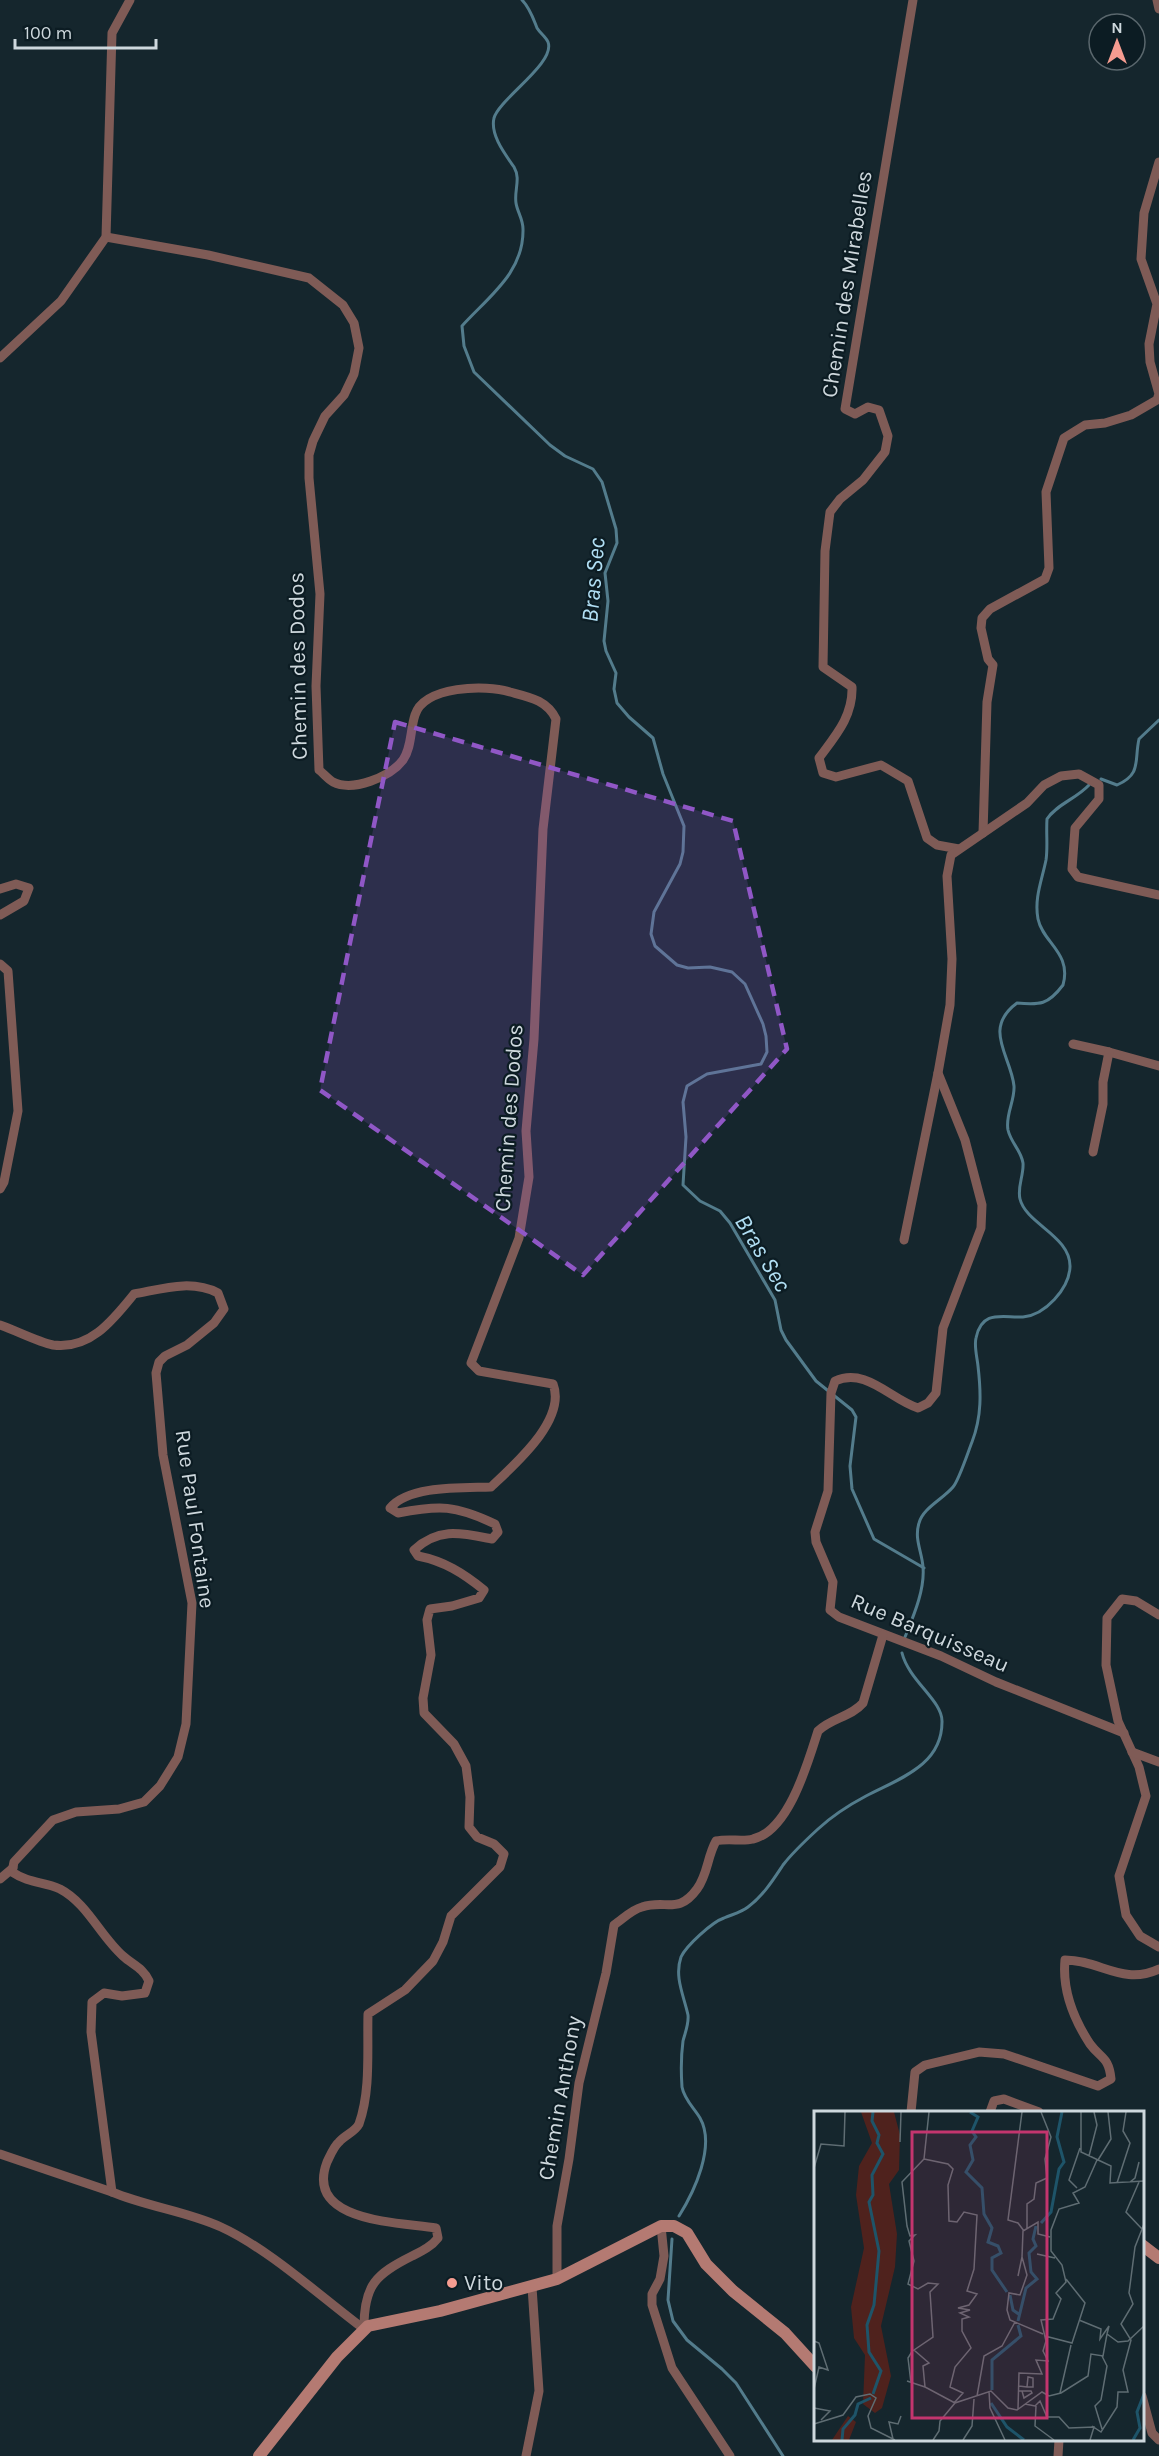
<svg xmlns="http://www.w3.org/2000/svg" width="1159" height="2456" font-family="Karla,sans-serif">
	<rect width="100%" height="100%" fill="#15262d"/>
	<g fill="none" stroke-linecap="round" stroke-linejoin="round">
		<g stroke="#537c8c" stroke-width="3">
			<path d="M522 0C530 8 533 18 537 28 540 33 546 37 548 42 556 63 499 99 494 118 490 135 505 154 514 167 521 179 514 190 516 203 517 211 523 219 523 229 524 273 488 297 462 326L464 346 474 372 550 445 565 456 593 469 602 482 616 529 617 543 605 573 608 601 604 641 606 651 616 673 614 689 617 703 629 717 653 738 663 774 684 826 683 852 680 864 654 912 651 934 655 946 677 965 688 968 710 967 732 972 745 984 763 1024 766 1036 767 1052 761 1064 707 1074 687 1086 683 1102 686 1137 683 1185 700 1201 720 1211 730 1223 775 1300 781 1330 786 1340 816 1381 852 1410 856 1417 850 1466 852 1489 874 1539 924 1568"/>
			<path d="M1101 779 1117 785C1142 774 1134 761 1139 739L1159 720"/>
			<path d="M905 1637C913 1617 925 1590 923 1567 922 1552 914 1539 919 1523 923 1508 943 1499 953 1487 959 1480 968 1452 972 1442 982 1416 981 1392 978 1366 977 1357 974 1346 976 1338 982 1309 1003 1318 1023 1317 1045 1315 1069 1289 1070 1267 1071 1236 1026 1224 1020 1199 1017 1187 1024 1175 1023 1163 1021 1150 1011 1143 1008 1130 1005 1115 1015 1101 1014 1086 1011 1056 982 1029 1017 1003 1040 1005 1048 1005 1063 985 1072 953 1043 943 1038 919 1034 898 1042 880 1046 860 1048 847 1046 833 1047 819 1057 804 1076 799 1089 785"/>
			<path d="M679 2216C694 2192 716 2146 700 2118 694 2108 684 2099 682 2087 681 2073 681 2056 683 2041 685 2033 689 2024 688 2015 684 1996 674 1977 681 1957 686 1946 712 1922 724 1918 733 1914 740 1913 748 1907 763 1896 773 1880 783 1865 793 1852 806 1840 818 1829 832 1816 849 1805 866 1796 898 1779 942 1766 942 1722 943 1701 909 1681 902 1653"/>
			<path d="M672 2239 668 2300 673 2321 687 2340 722 2369 736 2383 783 2456"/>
		</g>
		<g stroke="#7f5b56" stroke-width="9">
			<path d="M913 0 845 409 855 414 868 407 879 410 888 436 885 452 863 480 840 499 830 512 825 551 823 667 852 687C853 716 836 735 819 758L823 773 836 777 881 765 908 781 927 838 937 845 959 849"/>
			<path d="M1157 0 1159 9"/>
			<path d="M106 237 208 255 309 278 343 305 354 323 359 348 354 374 344 395 325 416 313 441 309 455V478L320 594 316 686 319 770C323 773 328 779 333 782 353 792 390 777 403 760 412 747 410 730 415 715 424 686 486 684 510 692 529 697 547 700 556 719L543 829 534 1039 526 1131 529 1177 519 1238 471 1363 479 1371 553 1384C567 1420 514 1465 491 1487 463 1488 409 1485 390 1508L398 1513C440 1505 455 1505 495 1524L498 1532 492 1539C461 1533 439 1527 414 1550L418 1556C444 1561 463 1573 484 1590L479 1598 452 1606 430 1609 427 1620 431 1655 423 1698 424 1713 454 1744 466 1766 470 1797 469 1827 477 1837 494 1844 504 1854 500 1867 451 1916 443 1942 433 1961 405 1990 368 2014C367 2049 371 2091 359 2124 355 2132 345 2135 339 2142 334 2146 330 2156 327 2162 304 2223 401 2222 436 2228L438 2238C431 2247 422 2251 412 2256 376 2274 364 2285 364 2327"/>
			<path d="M0 358 61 301 106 237 112 33 130 0"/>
			<path d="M983 833 987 702 993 665 988 659 981 628 982 618 990 609 1045 579 1049 568 1046 492 1064 438 1085 425 1105 423 1131 415 1157 400 1159 394 1150 362 1149 344 1157 304 1141 259 1144 213 1159 162"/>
			<path d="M0 889 16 884 29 888 24 901 0 915"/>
			<path d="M0 964 8 971 18 1111 4 1182 0 1189"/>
			<path d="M1073 1044 1109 1052 1159 1066"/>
			<path d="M1093 1152 1103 1104V1082L1109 1052"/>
			<path d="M904 1240 938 1073"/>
			<path d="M0 1325C15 1330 38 1342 53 1345 90 1350 113 1320 134 1294 162 1289 191 1279 218 1293L224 1309 214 1323 187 1345 165 1356 159 1362 156 1373 163 1455 192 1603 186 1724 178 1757 160 1786 144 1802 119 1809 76 1812 53 1820 14 1862 12 1872C30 1884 43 1881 60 1889 87 1903 101 1937 123 1956 133 1965 143 1968 149 1981L145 1993 122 1996 104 1993 92 2002 91 2032 112 2192C148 2207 186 2211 221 2227 267 2248 319 2295 360 2326H368"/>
			<path d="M1159 1615 1136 1601 1122 1599 1107 1618 1106 1665 1118 1721 1139 1767 1146 1796 1119 1876 1126 1915 1140 1936 1159 1947"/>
			<path d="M1124 1733 996 1682 941 1656 839 1617 830 1610 833 1582 816 1542 815 1532 828 1491 831 1393 835 1381C866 1367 890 1399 918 1408L928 1403 936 1393 943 1328 981 1228 982 1205 965 1140 938 1073 950 1005 952 959 947 876 951 855 1027 803 1044 785 1061 776 1079 774 1099 785V799L1075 828 1072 869 1078 877 1159 895"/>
			<path d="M1132 1752 1159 1762"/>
			<path d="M0 1879 13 1868"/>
			<path d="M911 2112 915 2072 925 2065 979 2052 1004 2054 1098 2086 1111 2079C1109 2057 1101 2059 1090 2044 1073 2018 1062 1991 1065 1960 1100 1960 1123 1986 1159 1969"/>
			<path d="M990 2112 994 2101 1004 2099 1039 2112"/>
			<path d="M0 2154 112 2192"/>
			<path d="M661 2226 664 2256 660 2279 652 2294V2305L672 2368 730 2456"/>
			<path d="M557 2279V2226L569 2159 579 2083 606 1973 614 1925C623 1919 631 1910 642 1907 666 1899 678 1915 697 1889 708 1874 707 1857 716 1841 729 1838 742 1842 753 1839 789 1831 808 1762 818 1731 831 1718 851 1717 863 1703L883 1635"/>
			<path d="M1142 2396 1152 2433 1159 2440"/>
			<path d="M526 2456 539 2391 532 2287"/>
			<path d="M1058 2456 1059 2440"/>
		</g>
		<g stroke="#b47a72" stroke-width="12">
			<path d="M1142 2245 1159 2258"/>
			<path d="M259 2456 337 2357 368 2326 440 2311 557 2279 661 2226H674L687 2233 706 2264 733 2291 785 2333 816 2367"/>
		</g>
	</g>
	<path fill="#9057c6" fill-opacity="0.2" stroke="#9057c6" stroke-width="4.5" stroke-dasharray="12 8" stroke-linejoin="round" d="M395 722 733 821 787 1049 583 1275 320 1090Z"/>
	<circle fill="#f59c90" stroke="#0c1c23" stroke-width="2" cx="452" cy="2283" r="6"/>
	<g text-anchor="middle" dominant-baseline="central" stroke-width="4.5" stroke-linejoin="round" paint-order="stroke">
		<g font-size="22" fill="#ced8dd" stroke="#0c1c23">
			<text transform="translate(847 284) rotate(-81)">Chemin des Mirabelles</text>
			<text transform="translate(298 666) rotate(-91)">Chemin des Dodos</text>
			<text transform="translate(509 1118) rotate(-86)">Chemin des Dodos</text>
			<text transform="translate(195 1519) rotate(82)">Rue Paul Fontaine</text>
			<text transform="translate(930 1633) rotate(23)">Rue Barquisseau</text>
			<text transform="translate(560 2098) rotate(-80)">Chemin Anthony</text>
		</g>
		<g font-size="22" fill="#ced8dd" stroke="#0c1c23" text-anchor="start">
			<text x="464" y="2283">Vito</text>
		</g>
		<g font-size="24" font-style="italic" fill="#b1dff4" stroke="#0c1c23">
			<text transform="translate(593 580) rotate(-85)">Bras Sec</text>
			<text transform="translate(763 1253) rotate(59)">Bras Sec</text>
		</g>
	</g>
	<g transform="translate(814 2111)">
		<rect width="330" height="330" fill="#15262d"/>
		<path d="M47 1H80L86 24 85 59 75 73 83 123 81 156 67 215 77 265 68 297 61 302 49 293 51 244 40 227 37 196 50 137 42 84 45 55 58 32ZM34 305 42 311 35 329H18Z" fill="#4f221d"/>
		<path fill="none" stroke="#1e5469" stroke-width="3" d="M59 1 58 10 65 24 63 32 69 43 58 64 59 84 55 91 65 140 60 194 53 214 55 241 67 260 59 283M156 1 164 6 158 20 162 26 156 34 159 49 152 61 168 77 170 103 178 117 174 131 184 135 187 142 178 147V159L193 181M227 112 237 101 245 58 250 51 243 26 248 1M196 184 199 199 206 204M204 210 212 177 223 168 217 161 215 142 222 135 219 128 222 115M178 279V249L207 225 204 214M177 292 193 316 210 329M28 329 29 318 41 304 44 293 57 287M319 329 326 317 323 301 330 283"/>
		<path fill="none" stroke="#5f6d73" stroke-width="1.5" d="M115 1 110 48 88 71 93 115 96 125 101 124 95 130 100 150 94 173 104 178 114 172 124 173 116 181 119 226 100 239 115 252 109 255 111 276 141 292M208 1 194 109 204 112 210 120M267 1V41L297 55 296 72 330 70M86 31 87 1M275 45 283 14 280 1M110 48 134 53 139 58 134 74 135 110 143 111 150 101 163 104 160 158 153 180 163 183 155 194 144 197 156 199 146 202 155 206 148 208V220L157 237 141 256 136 276 149 282 140 292M284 49 297 28 294 1M0 57 7 33 30 35 31 1M316 71 321 67 325 51M325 71 312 101 328 118M303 72 316 32 309 20 312 1M263 77 255 69 266 37M213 117V93L220 88 222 72 233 67 231 48 237 26 227 1M223 143 241 147M204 165 208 146M265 209 287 218 286 228 295 215 293 223M229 223 196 209 193 199 195 182 206 184 213 164 208 146 209 120 224 111V123L236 126M231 225 258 232 271 192 252 168M0 230 5 232 14 259 5 256 0 278M288 245 293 255 287 289 281 295 288 318M93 270 111 276M97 272 94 247 99 239M204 275H205L213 276H219V267L214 266 213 276M175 280 176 297 191 329M204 280H217L218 282 210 287 208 280M246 282 257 234M163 285 170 245 188 235 201 211M211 293 221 295 226 290 233 306H245L255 317 280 316 276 329M222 295 221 315 240 329M0 297 16 300 7 309M204 298 205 262 228 263 222 249 234 250 229 240 232 230 227 209 239 208 247 188 242 182 252 171 248 154 237 140V119L245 98 265 92 259 82 271 76 283 49M0 313 29 304 42 286 56 283 62 287 54 305 57 317 81 329M278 315 287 321 303 296 304 281H314L309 259 317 229 307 213 319 193 315 182 321 136 330 113M79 328 75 311 84 313 87 305M119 329 125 320 126 310 141 292 177 280 194 297 203 299 228 281 235 285 247 282 274 265 277 243 289 245 293 223 304 231 314 230 330 215M149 329 158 315 160 288"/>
		<path fill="#c4356e" fill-opacity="0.15" stroke="#c4356e" stroke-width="3" d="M98 21H233V307H98Z"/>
		<rect width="330" height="330" fill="none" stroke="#ced8dd" stroke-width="3"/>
	</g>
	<g transform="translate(1117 42)"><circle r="28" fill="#0c1c23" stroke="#5a676d" stroke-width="1.5"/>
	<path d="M0-4.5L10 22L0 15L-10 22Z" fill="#f59c90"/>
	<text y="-9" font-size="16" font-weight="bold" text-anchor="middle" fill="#ced8dd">N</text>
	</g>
	<path d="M15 39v9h141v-9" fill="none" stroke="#ced8dd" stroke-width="3"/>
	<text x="24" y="39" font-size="18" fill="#ced8dd" stroke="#0c1c23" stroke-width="4.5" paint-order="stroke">100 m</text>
</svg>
